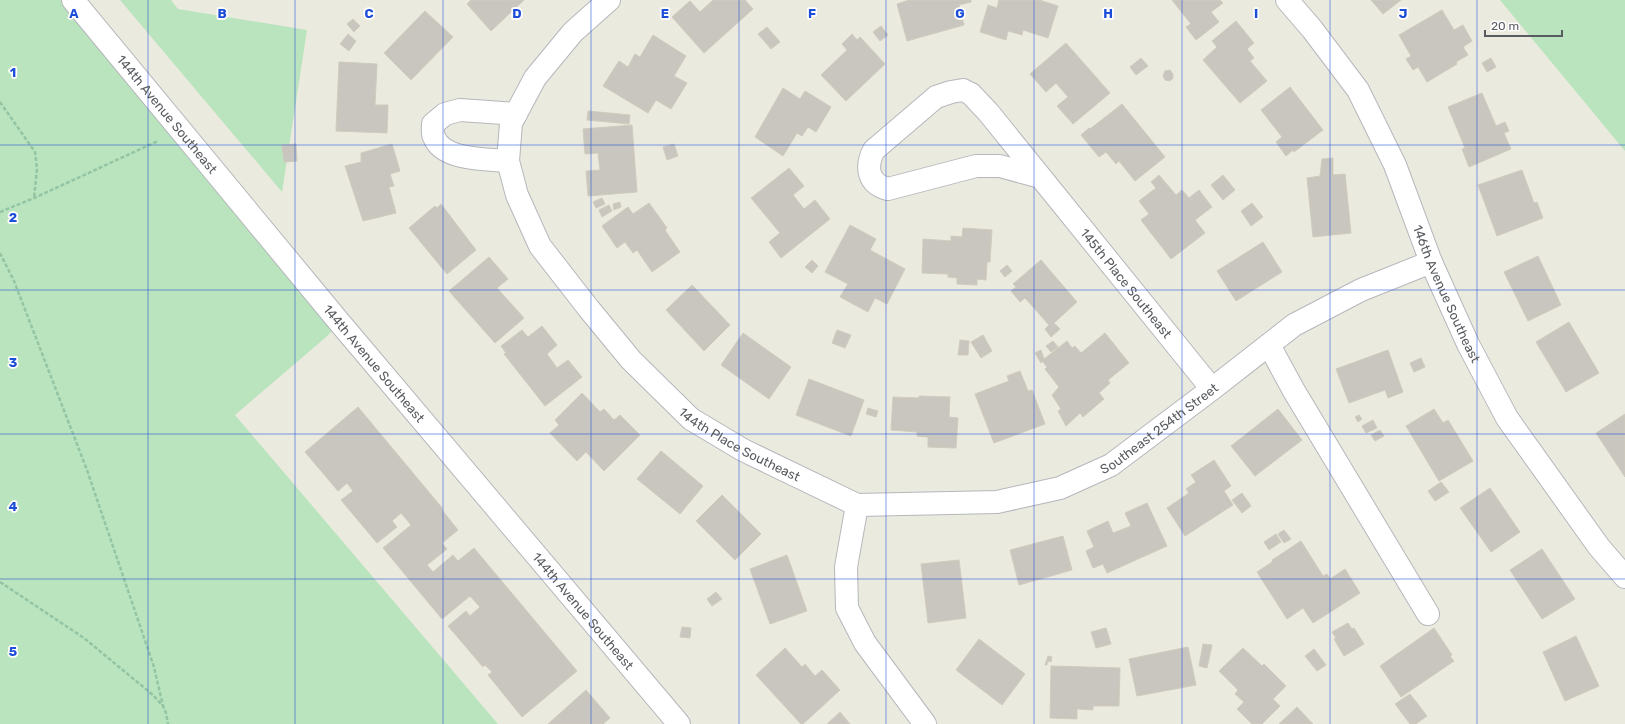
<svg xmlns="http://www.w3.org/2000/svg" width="1625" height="724" font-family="Rubik,sans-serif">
	<rect width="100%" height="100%" fill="#ebeadf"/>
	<g fill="#bae4bd">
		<path d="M0 0H73L340 323 325 338 235 415 498 724H0Z"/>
		<path d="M120 0H171L178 9 307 30 282 192Z"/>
		<path d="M1500 0H1625V151Z"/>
	</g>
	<g fill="#c8c6be" stroke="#d0cbbd">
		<path d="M471 0H524L491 31 467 4Z"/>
		<path d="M713 0H745L753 9 704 53 672 17 690 1 700 12Z"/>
		<path d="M909 0H971V2L959 5 964 25 907 41 897 4Z"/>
		<path d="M999 0H1039L1058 6 1048 38 1023 30 1022 35 1008 31 1006 40 980 32 988 5 997 8Z"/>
		<path d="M1172 0H1220L1223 3 1211 12 1219 22 1196 40 1186 27 1191 24Z"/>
		<path d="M1371 0H1401L1383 14Z"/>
		<path d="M1442 10 1454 30 1463 25 1472 41 1463 47 1468 55 1456 62 1457 64 1427 82 1418 67 1413 70 1406 59 1411 56 1399 35Z"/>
		<path d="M425 11 453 37 411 80 384 53Z"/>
		<path d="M353 19 360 26 354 32 347 24Z"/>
		<path d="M1236 21 1254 43 1247 49 1254 58 1250 61 1267 81 1240 103 1203 60 1217 47 1212 41Z"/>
		<path d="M881 26 888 35 880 41 873 32Z"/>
		<path d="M767 27 780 42 771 49 758 34Z"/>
		<path d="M348 34 356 41 349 51 340 44Z"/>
		<path d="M852 34 857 40 860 37 885 64 846 101 821 75 847 50 842 44Z"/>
		<path d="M653 35 686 56 674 76 687 83 671 109 656 100 648 113 603 86 619 61 628 67 635 54 640 57Z"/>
		<path d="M1066 43 1110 93 1073 124 1057 106 1068 97 1056 83 1046 92 1030 74Z"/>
		<path d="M1141 58 1148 66 1136 75 1130 67Z"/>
		<path d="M1491 58 1496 67 1487 72 1482 63Z"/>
		<path d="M339 62 377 64 375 105H388L387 133 336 131Z"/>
		<path d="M1170 70 1173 74V78L1170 81 1165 80 1163 76 1165 71Z"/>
		<path d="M1290 87 1323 130 1294 152 1293 150 1286 156 1276 142 1282 137 1261 110Z"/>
		<path d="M783 88 800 99 805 91 831 107 816 132 808 127 802 136 797 133 783 156 755 137Z"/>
		<path d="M1482 93 1496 126 1505 122 1509 131 1504 133 1511 149 1469 167 1462 149 1465 148 1448 107Z"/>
		<path d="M1122 104 1165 157 1135 181 1119 161 1116 164 1106 152 1099 157 1081 135 1089 128 1090 129Z"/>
		<path d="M588 111 630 115 629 124 587 120Z"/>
		<path d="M632 125 637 192 588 196 586 171 600 170 598 153 585 154 583 129Z"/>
		<path d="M296 144 297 161 284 162 282 145Z"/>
		<path d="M392 144 400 171 390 174 394 186 389 187 396 213 363 221 345 166 361 162V153Z"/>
		<path d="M674 144 678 156 667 160 663 147Z"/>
		<path d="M1333 158V175L1345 174 1351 233 1313 237 1307 178 1320 176 1322 159Z"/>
		<path d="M789 168 804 186 793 195 804 209 815 200 830 219 781 258 769 242 780 233 751 198Z"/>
		<path d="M1522 170 1534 203 1537 202 1543 218 1497 236 1478 185Z"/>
		<path d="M1159 175 1176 195 1182 190 1189 198 1199 190 1212 207 1195 220 1205 233 1171 259 1141 220 1149 214 1139 201 1156 188 1151 182Z"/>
		<path d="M1223 175 1235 190 1223 200 1211 185Z"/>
		<path d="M602 198 605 204 596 208 593 202Z"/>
		<path d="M620 202 621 207 614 210 613 204Z"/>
		<path d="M649 203 667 228 665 230 680 252 652 272 637 250 633 253 625 242 617 248 602 226 628 207 633 214Z"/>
		<path d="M1252 203 1263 217 1251 226 1241 211Z"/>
		<path d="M441 204 476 250 447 274 409 228 435 206 437 208Z"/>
		<path d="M609 205 612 211 602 217 599 210Z"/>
		<path d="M850 225 876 239 870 250 905 269 887 304 875 298 868 312 840 297 848 284 825 272Z"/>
		<path d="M963 228 992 230 990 262H987L986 280 977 279V285L957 284V278L948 277V274L922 273 923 239 951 241V236L962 237Z"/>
		<path d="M1263 242 1282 272 1236 301 1217 271Z"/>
		<path d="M1538 256 1561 305 1528 321 1504 272Z"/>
		<path d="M489 257 508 279 497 288 524 318 495 343 449 291Z"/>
		<path d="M812 260 818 266 812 273 805 267Z"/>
		<path d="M1041 260 1077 302 1054 323 1060 329 1051 337 1045 329 1049 325 1025 298 1020 302 1011 291 1016 287 1013 284Z"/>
		<path d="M1007 265 1012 271 1005 277 1000 271Z"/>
		<path d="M692 285 730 325 704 351 666 310Z"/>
		<path d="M1569 322 1599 373 1566 392 1536 342Z"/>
		<path d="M542 326 557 345 547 354 557 368 568 360 582 377 545 406 504 354 506 353 501 346 522 330 528 337Z"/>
		<path d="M837 330 851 335 845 348 832 343Z"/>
		<path d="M743 333 791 367 769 399 721 365Z"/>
		<path d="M1105 333 1129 363 1108 380 1110 383 1099 393 1104 399 1083 417 1080 413 1066 426 1058 411 1061 409 1052 395 1059 387 1045 369 1047 367 1042 361 1041 363 1035 353 1041 350 1044 359 1067 341 1072 348 1075 346 1081 353Z"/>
		<path d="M983 335 992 351 981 358 971 342Z"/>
		<path d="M960 340 969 341 968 355H958Z"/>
		<path d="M1053 341 1058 347 1051 352 1046 346Z"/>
		<path d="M1388 350 1403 392 1388 398 1385 390 1349 403 1336 369Z"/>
		<path d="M1421 358 1425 367 1414 372 1410 363Z"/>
		<path d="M1020 371 1028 391 1032 390 1045 424 994 443 975 394 1009 381 1007 376Z"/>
		<path d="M809 379 864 400 851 436 796 415Z"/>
		<path d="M582 393 600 412 604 409 614 420 620 415 640 435 604 471 586 452 577 461 550 433 559 425 555 420Z"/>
		<path d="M919 396 950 397 949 417 958 418 956 448 928 447V437L917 436V432L891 430 893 397 919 398Z"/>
		<path d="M358 407 443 509 442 510 458 530 442 543 447 549 427 565 433 572 453 555 458 561 474 548 577 671 522 717 488 675 492 672 485 665 483 667 448 626 466 611 470 616 480 607 470 596 442 619 383 548 411 525 401 513 392 521 397 527 377 543 341 500 353 491 347 483 338 491 305 452Z"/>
		<path d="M868 408 878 411 876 417 866 414Z"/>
		<path d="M1278 409 1302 440 1255 476 1231 446Z"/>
		<path d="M1434 409 1443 423 1448 420 1473 461 1439 481 1406 426Z"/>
		<path d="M1625 414V477L1596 433Z"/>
		<path d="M1359 415 1362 419 1358 422 1355 417Z"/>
		<path d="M1373 420 1377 428 1366 433 1362 426Z"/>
		<path d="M1380 430 1384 436 1375 441 1371 435Z"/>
		<path d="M661 451 703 486 680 514 637 479Z"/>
		<path d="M1214 460 1231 486 1224 491 1233 505 1185 536 1167 508 1189 493 1186 489 1196 482 1191 475Z"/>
		<path d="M1441 482 1449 492 1435 501 1428 491Z"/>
		<path d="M1490 488 1520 532 1491 552 1460 508Z"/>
		<path d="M1242 493 1251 506 1242 513 1232 500Z"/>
		<path d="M722 495 761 534 735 560 696 521Z"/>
		<path d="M1147 503 1167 546 1107 573 1103 564 1093 568 1086 551 1094 547 1087 531 1108 521 1113 533 1131 526 1125 513Z"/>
		<path d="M1284 530 1291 539 1284 543 1278 534Z"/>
		<path d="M1276 534 1281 542 1269 550 1264 542Z"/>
		<path d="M1063 536 1072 570 1019 585 1010 550Z"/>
		<path d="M1301 541 1323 576 1327 574 1330 579 1345 569 1360 593 1313 623 1303 608 1287 619 1257 572 1269 564 1273 561 1272 560Z"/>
		<path d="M1542 549 1575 599 1542 619 1510 570Z"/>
		<path d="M787 555 807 611 770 624 750 569Z"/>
		<path d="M959 560 966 618 928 623 921 564Z"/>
		<path d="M716 592 722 599 712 606 707 599Z"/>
		<path d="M1348 623 1352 629 1354 628 1364 644 1344 656 1334 639 1336 638 1332 632Z"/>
		<path d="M682 627 691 628 690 638 680 637Z"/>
		<path d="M1106 628 1111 644 1096 648 1091 632Z"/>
		<path d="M1434 628 1452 655 1450 656 1454 661 1401 697 1380 666Z"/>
		<path d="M1576 636 1599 686 1565 701 1543 652Z"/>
		<path d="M979 639 1025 674 1002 705 956 670Z"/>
		<path d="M1203 644 1212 645 1207 668 1199 666Z"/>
		<path d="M1188 647 1196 685 1137 696 1129 659Z"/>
		<path d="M785 648 802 667 805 664 815 676 822 670 840 690 803 724H801L756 675Z"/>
		<path d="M1243 648 1262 666 1264 664 1286 686 1273 699 1280 706 1262 724H1252L1237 709 1244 702 1235 694 1238 690 1219 671Z"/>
		<path d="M1314 649 1326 665 1317 671 1305 656Z"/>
		<path d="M1048 656 1052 657 1051 662 1048 661 1047 665H1045Z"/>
		<path d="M1051 666 1120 668 1119 706H1093V710L1077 709V719L1050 718Z"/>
		<path d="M586 690 610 718 603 724H548Z"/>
		<path d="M1410 694 1427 716 1416 724H1410L1395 704Z"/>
		<path d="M1297 707 1313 724H1279Z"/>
		<path d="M840 712 850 724H827Z"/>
	</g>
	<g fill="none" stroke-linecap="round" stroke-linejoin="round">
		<g stroke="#b5b7bc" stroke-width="24">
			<g id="minor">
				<path id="s1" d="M73 0 340 323 679 724"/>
				<path id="s2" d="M609 0 573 32 535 78 511 123 508 161 517 195 540 246 589 309 631 360 691 419 743 450 857 505 997 502 1060 488 1111 465 1212 389 1294 325 1361 290 1431 262"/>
				<path id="s3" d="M1287 0 1312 29 1358 90 1395 165 1431 262 1468 344 1507 418 1599 547 1625 577"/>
				<path d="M508 161C487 159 443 161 434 137 432 134 433 128 433 124L445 114 460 110 516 114"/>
				<path id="s4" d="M1040 177 1000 166H976L888 189C868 184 865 167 874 150L936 97 951 92 963 90 971 94 988 112 1212 389"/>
				<path d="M1269 345 1294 391 1428 614"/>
				<path d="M857 505 846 567 847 608 865 643 925 724"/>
			</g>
		</g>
		<g stroke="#93c5a5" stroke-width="2.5" stroke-dasharray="4 2" stroke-linecap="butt">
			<path d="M0 102 35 152 37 169 34 198"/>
			<path d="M0 212 34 198 158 141"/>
			<path d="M0 253 14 281 87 470 154 667 163 706"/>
			<path d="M0 582 84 638 153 695 163 706 166 713 168 724"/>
		</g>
		<use href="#minor" stroke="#fff" stroke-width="22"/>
	</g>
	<path fill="none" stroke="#1d4ed8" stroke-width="1" stroke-opacity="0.55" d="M148 0V724M295 0V724M443 0V724M591 0V724M739 0V724M886 0V724M1034 0V724M1182 0V724M1330 0V724M1477 0V724M0 145H1625M0 290H1625M0 434H1625M0 579H1625"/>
	<g text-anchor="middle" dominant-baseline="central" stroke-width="3.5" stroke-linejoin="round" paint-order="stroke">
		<g font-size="13" fill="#585b60" stroke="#fff">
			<text stroke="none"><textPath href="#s1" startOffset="148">144th Avenue Southeast</textPath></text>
			<text stroke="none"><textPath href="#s4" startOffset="569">145th Place Southeast</textPath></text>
			<text stroke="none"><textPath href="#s3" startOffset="337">146th Avenue Southeast</textPath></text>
			<text stroke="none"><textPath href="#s1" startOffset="472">144th Avenue Southeast</textPath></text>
			<text stroke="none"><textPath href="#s2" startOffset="1026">Southeast 254th Street</textPath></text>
			<text stroke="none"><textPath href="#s2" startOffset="573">144th Place Southeast</textPath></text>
			<text stroke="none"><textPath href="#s1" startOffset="796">144th Avenue Southeast</textPath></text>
		</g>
	</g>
	<g font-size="13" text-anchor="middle" font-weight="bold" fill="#1d4ed8" stroke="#fff" stroke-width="3.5" stroke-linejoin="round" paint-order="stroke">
		<text x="74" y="18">A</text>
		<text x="222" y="18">B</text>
		<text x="369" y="18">C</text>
		<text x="517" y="18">D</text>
		<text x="665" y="18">E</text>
		<text x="812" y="18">F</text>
		<text x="960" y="18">G</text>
		<text x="1108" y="18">H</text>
		<text x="1256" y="18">I</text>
		<text x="1403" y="18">J</text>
		<text x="13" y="77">1</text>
		<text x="13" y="222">2</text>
		<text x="13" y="367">3</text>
		<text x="13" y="511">4</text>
		<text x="13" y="656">5</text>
	</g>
	<path d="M1485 30v6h77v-6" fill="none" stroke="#585b60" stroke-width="2"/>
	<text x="1491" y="30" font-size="12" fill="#585b60" stroke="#ffffff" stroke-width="3" paint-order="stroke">20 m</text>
</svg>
